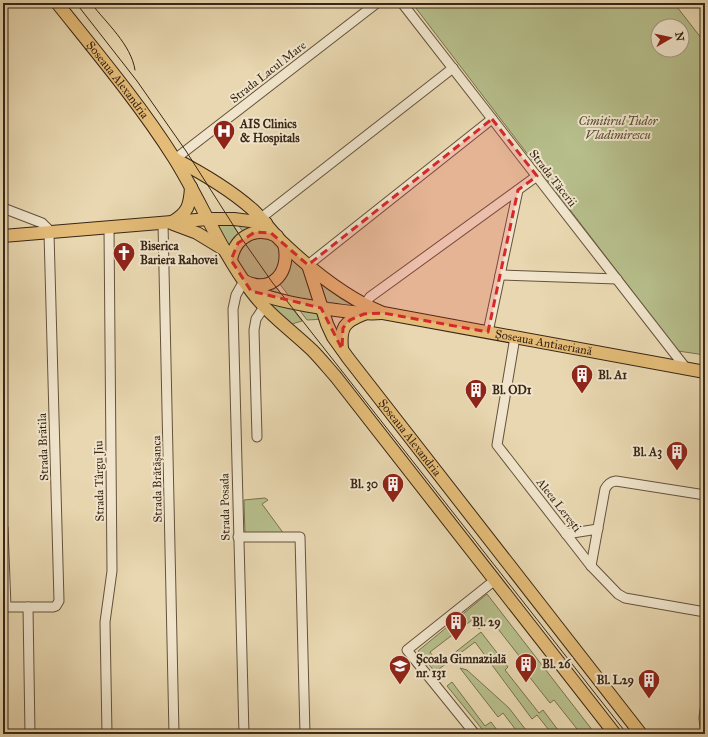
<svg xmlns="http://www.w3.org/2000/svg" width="708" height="737" font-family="'IM FELL Great Primer',serif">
	<rect width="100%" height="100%" fill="#e8d7b0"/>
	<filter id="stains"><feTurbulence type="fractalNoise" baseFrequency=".005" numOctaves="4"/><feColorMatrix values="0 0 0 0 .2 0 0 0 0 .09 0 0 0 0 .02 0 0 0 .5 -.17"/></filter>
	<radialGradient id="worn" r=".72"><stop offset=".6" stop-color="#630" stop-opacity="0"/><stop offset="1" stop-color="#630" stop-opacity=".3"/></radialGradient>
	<g fill="#b6be8b" stroke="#787250" fill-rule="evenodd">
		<path d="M412 3H674L705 43V355L678 351ZM658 26H682V50H658Z"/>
		<path d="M214 219H229L242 239 246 236 234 219 277 236 370 308H322L325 319 307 320 276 279 272 282 302 321 295 323 286 328 251 291Z"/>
		<path d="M265 498 268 500 262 504 284 534 245 535 244 500Z"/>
		<path d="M487 594 593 731 589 734H581L554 700 550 703 516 660 520 657 491 620 479 629 472 620 430 652 439 665 481 632 508 667 505 670 539 713 543 710 561 734H552L537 715 532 719 475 642 435 672 418 651Z"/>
		<path d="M460 668 467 670 509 708 529 734H519L503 713 498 717Z"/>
		<path d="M452 682 485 726 491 722 500 734H486L485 733 477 734 476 733 482 729 447 686Z"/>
	</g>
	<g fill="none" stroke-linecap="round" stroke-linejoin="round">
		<g stroke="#65523c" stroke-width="11">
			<g id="minor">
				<path d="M402 3 685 367"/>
				<path d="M175 159 377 3"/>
				<path d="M3 208 42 223 48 229 49 233 59 601 56 606 53 607H3"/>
				<path d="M261 218 453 68"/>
				<path d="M163 223 174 734"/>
				<path d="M308 265 492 119"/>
				<path d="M500 275 617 279"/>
				<path d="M367 306V301L370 297 537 176"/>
				<path d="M488 332 518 190"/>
				<path d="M515 337 497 445 591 566 618 594 625 598 705 612"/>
				<path d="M257 437 254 330 256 319 264 307"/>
				<path d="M3 528 6 607"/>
				<path d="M566 534 598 529"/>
				<path d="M238 537H300L305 734"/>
				<path d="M591 566 605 489C608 484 610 482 616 481L705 495"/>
				<path d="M28 607 30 734"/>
				<path d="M705 710 704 718 705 727"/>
				<path d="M107 734 105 622 112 571 109 228"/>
				<path d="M244 734 233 309 236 295 244 281"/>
				<path d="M475 734 407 650 495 580"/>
			</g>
		</g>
		<g stroke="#392616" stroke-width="14">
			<g id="major">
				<path id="s1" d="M57 3C97 53 139 103 174 158 201 201 220 250 251 291 268 314 291 330 312 350 320 358 328 368 336 377L615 734"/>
				<path id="s2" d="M175 159C202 173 228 188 252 209 264 220 273 234 285 245 314 272 346 298 383 313L705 372"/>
				<path d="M172 222C188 213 190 205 191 187"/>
				<path d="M173 224 197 233 225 250"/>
				<path d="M3 236 208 219H234L266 223"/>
				<path d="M231 260C235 236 256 226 277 236"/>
				<path id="s3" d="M308 265 327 324 333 337 348 358 641 734"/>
				<path d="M244 281C273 295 291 271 284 244"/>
				<path d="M252 291C277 301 302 305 328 309 346 311 363 315 381 313"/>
				<path d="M342 349C340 327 344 322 364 314"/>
			</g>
		</g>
		<use href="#minor" stroke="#f0e5cc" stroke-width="9"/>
		<use href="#major" stroke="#e4bc78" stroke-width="12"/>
		<g stroke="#392616" stroke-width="1">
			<path d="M76 3 137 81 186 151 242 239 272 282 627 734"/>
			<path d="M91 3C106 23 131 44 135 70"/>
		</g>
	</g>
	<path fill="#d62828" fill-opacity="0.2" stroke="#d62828" stroke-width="3" stroke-dasharray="8 5" stroke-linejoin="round" d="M492 119 537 176 518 190 488 332 383 313 364 314 350 320 343 328 342 349 321 308 251 291 231 260 238 243 255 232 271 233 308 265Z"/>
	<defs>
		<g id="hospital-pin" transform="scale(1.15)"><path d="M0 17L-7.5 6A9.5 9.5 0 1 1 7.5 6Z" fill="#8f2418" stroke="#f0e5cc"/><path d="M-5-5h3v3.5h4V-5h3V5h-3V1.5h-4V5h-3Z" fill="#fff"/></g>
		<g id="church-pin" transform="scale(1.15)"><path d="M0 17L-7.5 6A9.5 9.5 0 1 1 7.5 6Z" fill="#8f2418" stroke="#f0e5cc"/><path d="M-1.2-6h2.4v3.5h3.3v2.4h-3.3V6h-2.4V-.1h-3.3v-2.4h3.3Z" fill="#fff"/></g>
		<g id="building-pin" transform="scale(1.15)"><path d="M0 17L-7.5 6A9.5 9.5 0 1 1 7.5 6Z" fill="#8f2418" stroke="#f0e5cc"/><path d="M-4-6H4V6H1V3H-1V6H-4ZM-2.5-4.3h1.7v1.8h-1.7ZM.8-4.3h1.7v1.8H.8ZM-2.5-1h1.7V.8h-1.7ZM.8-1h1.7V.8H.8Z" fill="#fff"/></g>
		<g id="school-pin" transform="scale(1.15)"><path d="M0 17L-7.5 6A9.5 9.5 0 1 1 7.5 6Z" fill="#8f2418" stroke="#f0e5cc"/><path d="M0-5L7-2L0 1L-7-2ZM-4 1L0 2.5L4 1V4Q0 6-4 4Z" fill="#fff"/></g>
	</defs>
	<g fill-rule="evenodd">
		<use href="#hospital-pin" x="224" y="131"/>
		<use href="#church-pin" x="124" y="253"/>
		<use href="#building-pin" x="582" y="375"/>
		<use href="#building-pin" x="476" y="390"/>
		<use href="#building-pin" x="677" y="452"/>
		<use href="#building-pin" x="393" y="484"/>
		<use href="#building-pin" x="456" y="622"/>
		<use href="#building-pin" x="526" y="664"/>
		<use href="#school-pin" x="400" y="666"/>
		<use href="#building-pin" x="649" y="680"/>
	</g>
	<g text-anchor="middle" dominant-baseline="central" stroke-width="4" stroke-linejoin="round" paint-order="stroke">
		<g font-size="12" fill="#392616" stroke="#f0e5cc">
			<text transform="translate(268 72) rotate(-38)">Strada Lacul Mare</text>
			<text stroke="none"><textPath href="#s1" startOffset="98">Șoseaua Alexandria</textPath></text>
			<text transform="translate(553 178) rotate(52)">Strada Tăcerii</text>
			<text stroke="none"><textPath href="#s2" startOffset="424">Șoseaua Antiaeriană</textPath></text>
			<text stroke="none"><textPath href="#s3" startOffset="203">Șoseaua Alexandria</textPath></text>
			<text transform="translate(43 447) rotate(-92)">Strada Brătila</text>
			<text transform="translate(157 479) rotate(-91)">Strada Brătășanca</text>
			<text transform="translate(99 481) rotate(-91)">Strada Târgu Jiu</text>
			<text transform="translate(559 505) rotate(52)">Aleea Lerești</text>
			<text transform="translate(225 507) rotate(-91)">Strada Posada</text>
		</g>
		<g font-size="12" font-style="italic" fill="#584c33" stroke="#f0e5cc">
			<text x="618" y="121">Cimitirul Tudor<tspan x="618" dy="14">Vladimirescu</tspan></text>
		</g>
		<g font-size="12" font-weight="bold" fill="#392616" stroke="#f0e5cc" text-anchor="start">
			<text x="240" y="124">AIS Clinics<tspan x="240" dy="14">&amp; Hospitals</tspan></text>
			<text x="140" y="246">Biserica<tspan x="140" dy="14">Bariera Rahovei</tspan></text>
			<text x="598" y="375">Bl. A1</text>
			<text x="492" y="390">Bl. OD1</text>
			<text x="662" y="452" text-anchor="end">Bl. A3</text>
			<text x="378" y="484" text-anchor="end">Bl. 30</text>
			<text x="472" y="622">Bl. 29</text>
			<text x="416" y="659">Școala Gimnazială<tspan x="416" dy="14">nr. 131</tspan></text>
			<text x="542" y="664">Bl. 26</text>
			<text x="634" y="680" text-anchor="end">Bl. L29</text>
		</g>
	</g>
	<rect width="708" height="737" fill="none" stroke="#e8d7b0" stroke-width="16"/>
	<rect x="4" y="4" width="700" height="729" fill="none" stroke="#392616" stroke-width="2"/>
	<rect x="8" y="8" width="692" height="721" fill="none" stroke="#392616"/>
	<g transform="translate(670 38) rotate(81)"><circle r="19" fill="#f0e5cc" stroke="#a79983"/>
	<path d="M0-3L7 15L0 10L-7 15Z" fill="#8f2418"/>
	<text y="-6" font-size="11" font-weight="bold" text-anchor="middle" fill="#392616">N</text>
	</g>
	<rect width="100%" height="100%" filter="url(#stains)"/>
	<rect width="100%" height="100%" fill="url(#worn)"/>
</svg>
